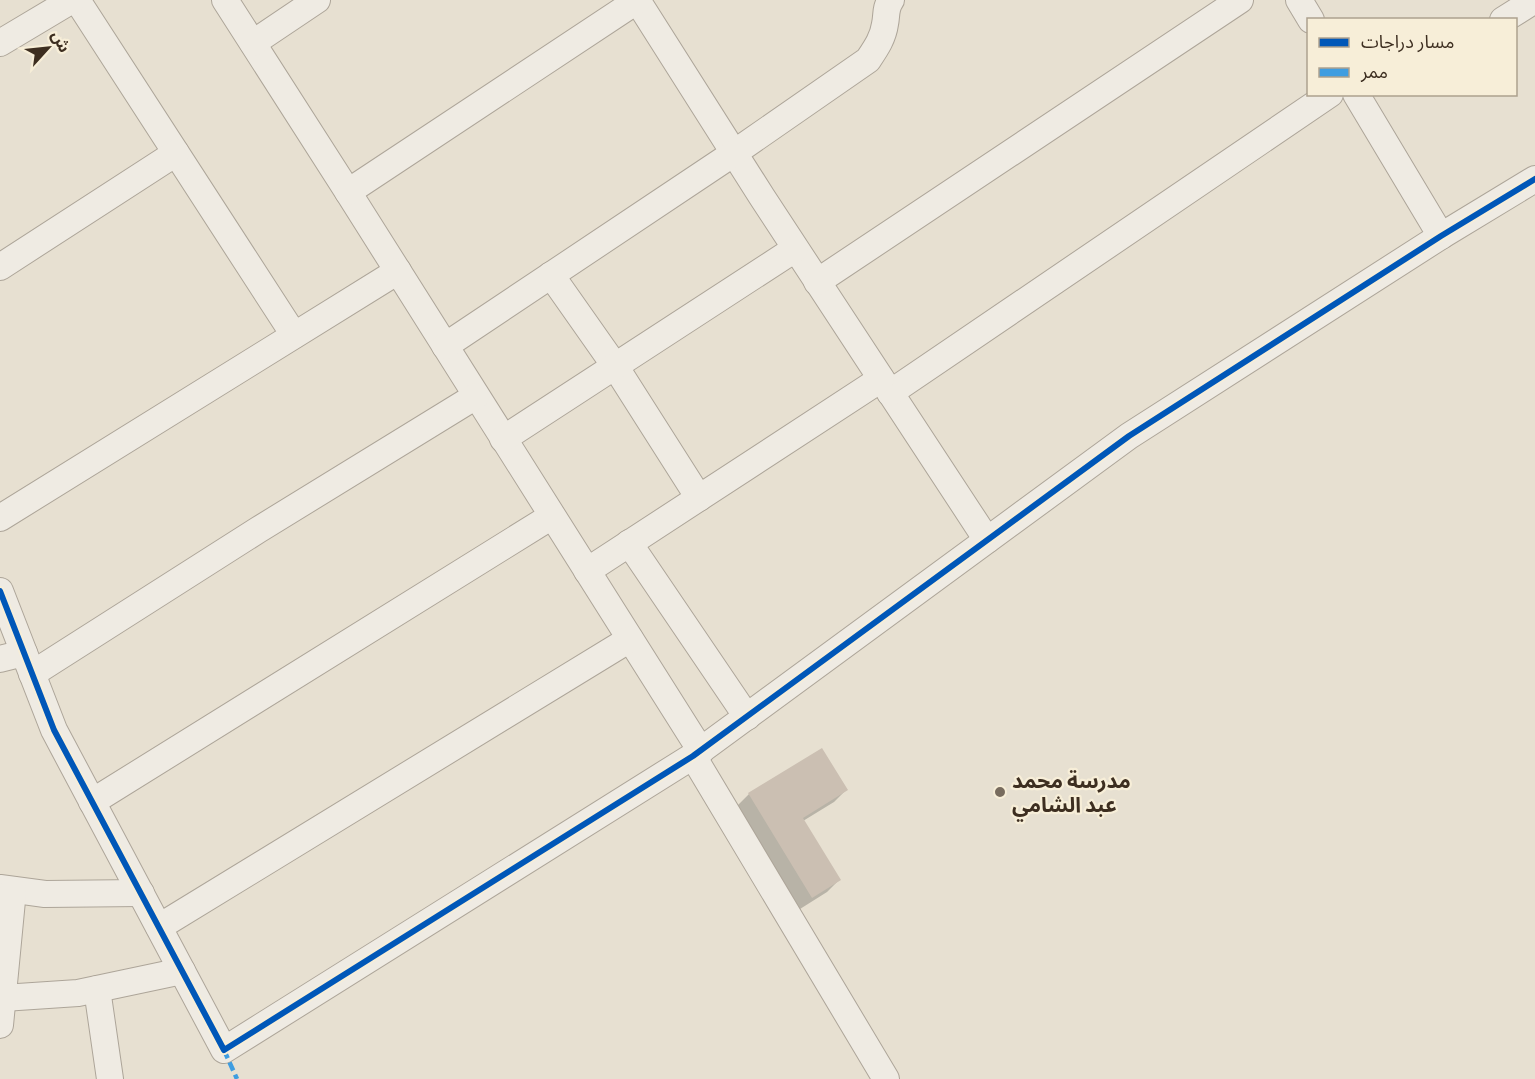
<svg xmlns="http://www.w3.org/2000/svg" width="1535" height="1079" font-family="'Zilla Slab','Noto Sans Arabic',serif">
	<rect width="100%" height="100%" fill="#e7e0d1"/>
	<path fill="#0003" d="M846 790 834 802 803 821 839 880 827 892 800 909 737 806 749 794Z"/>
	<path fill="#cbbfb2" d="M822 748 848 790 803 818 841 880 812 898 748 793Z"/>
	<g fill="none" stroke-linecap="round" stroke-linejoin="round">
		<g stroke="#ada599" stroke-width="28">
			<g id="minor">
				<path d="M77 0 294 335"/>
				<path d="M225 0 348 192 701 751"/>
				<path d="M637 0 762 197 987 540"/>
				<path d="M1299 0 1311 20"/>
				<path d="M1503 20 1535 0"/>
				<path d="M0 43 72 0"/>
				<path d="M253 43 317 0"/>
				<path d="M1356 94 1441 236"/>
				<path d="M348 192 638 0"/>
				<path d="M0 267 176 153"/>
				<path d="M551 275 615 366 699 498"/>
				<path d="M817 282 1240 0"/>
				<path d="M445 346 734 153 868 60C876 48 883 38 885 24 887 15 885 8 891 0"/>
				<path d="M890 393 1330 94"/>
				<path d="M503 439 795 249"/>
				<path d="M0 518 398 271"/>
				<path d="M629 543 747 717"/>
				<path d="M587 571 881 379"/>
				<path d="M0 591 54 730 224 1050 693 756 1129 436 1441 236 1535 179"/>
				<path d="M0 659 24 653"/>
				<path d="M32 674 258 530 476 396"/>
				<path d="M693 756 886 1079"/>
				<path d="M92 802 552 516"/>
				<path d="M0 888 45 894 141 893"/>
				<path d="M159 927 630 639"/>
				<path d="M97 989 110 1079"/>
				<path d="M3 998 78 993 182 971"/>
				<path d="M0 1025 13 890"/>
			</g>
		</g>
		<use href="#minor" stroke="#efebe3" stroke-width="26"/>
		<path stroke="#3f9de0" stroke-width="4.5" stroke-dasharray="9 4.5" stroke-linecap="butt" d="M224 1050 237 1079"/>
		<g stroke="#f7eed8" stroke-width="10">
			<path id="cycleway" d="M0 591 54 730 224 1050 693 756 1129 436 1441 236 1535 179"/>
		</g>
		<use href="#cycleway" stroke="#0057b8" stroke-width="6"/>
	</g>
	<circle fill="#786c5e" stroke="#f7eed8" stroke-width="2" cx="1000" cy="792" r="6"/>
	<g text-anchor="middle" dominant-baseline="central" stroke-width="4.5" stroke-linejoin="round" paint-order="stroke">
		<g font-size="21" font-weight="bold" fill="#3d2e20" stroke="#f7eed8" text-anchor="start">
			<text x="1012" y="780">مدرسة محمد<tspan x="1012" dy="24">عبد الشامي</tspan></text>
		</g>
	</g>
	<rect x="1307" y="18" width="210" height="78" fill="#f7eed8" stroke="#ada18e" stroke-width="1.5"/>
	<rect x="1319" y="38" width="30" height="9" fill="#0057b8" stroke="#ada18e" stroke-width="1.5"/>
	<text x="1361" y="48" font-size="18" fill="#3d2e20">مسار دراجات</text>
	<rect x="1319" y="68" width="30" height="9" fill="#3f9de0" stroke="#ada18e" stroke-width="1.5"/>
	<text x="1361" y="78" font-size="18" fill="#3d2e20">ممر</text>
	<g transform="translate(48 48) rotate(63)" stroke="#f7eed8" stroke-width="4.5" paint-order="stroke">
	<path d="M0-4.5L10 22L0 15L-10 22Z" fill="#3d2e20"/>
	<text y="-9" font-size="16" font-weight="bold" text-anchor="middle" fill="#3d2e20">ش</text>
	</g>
</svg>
